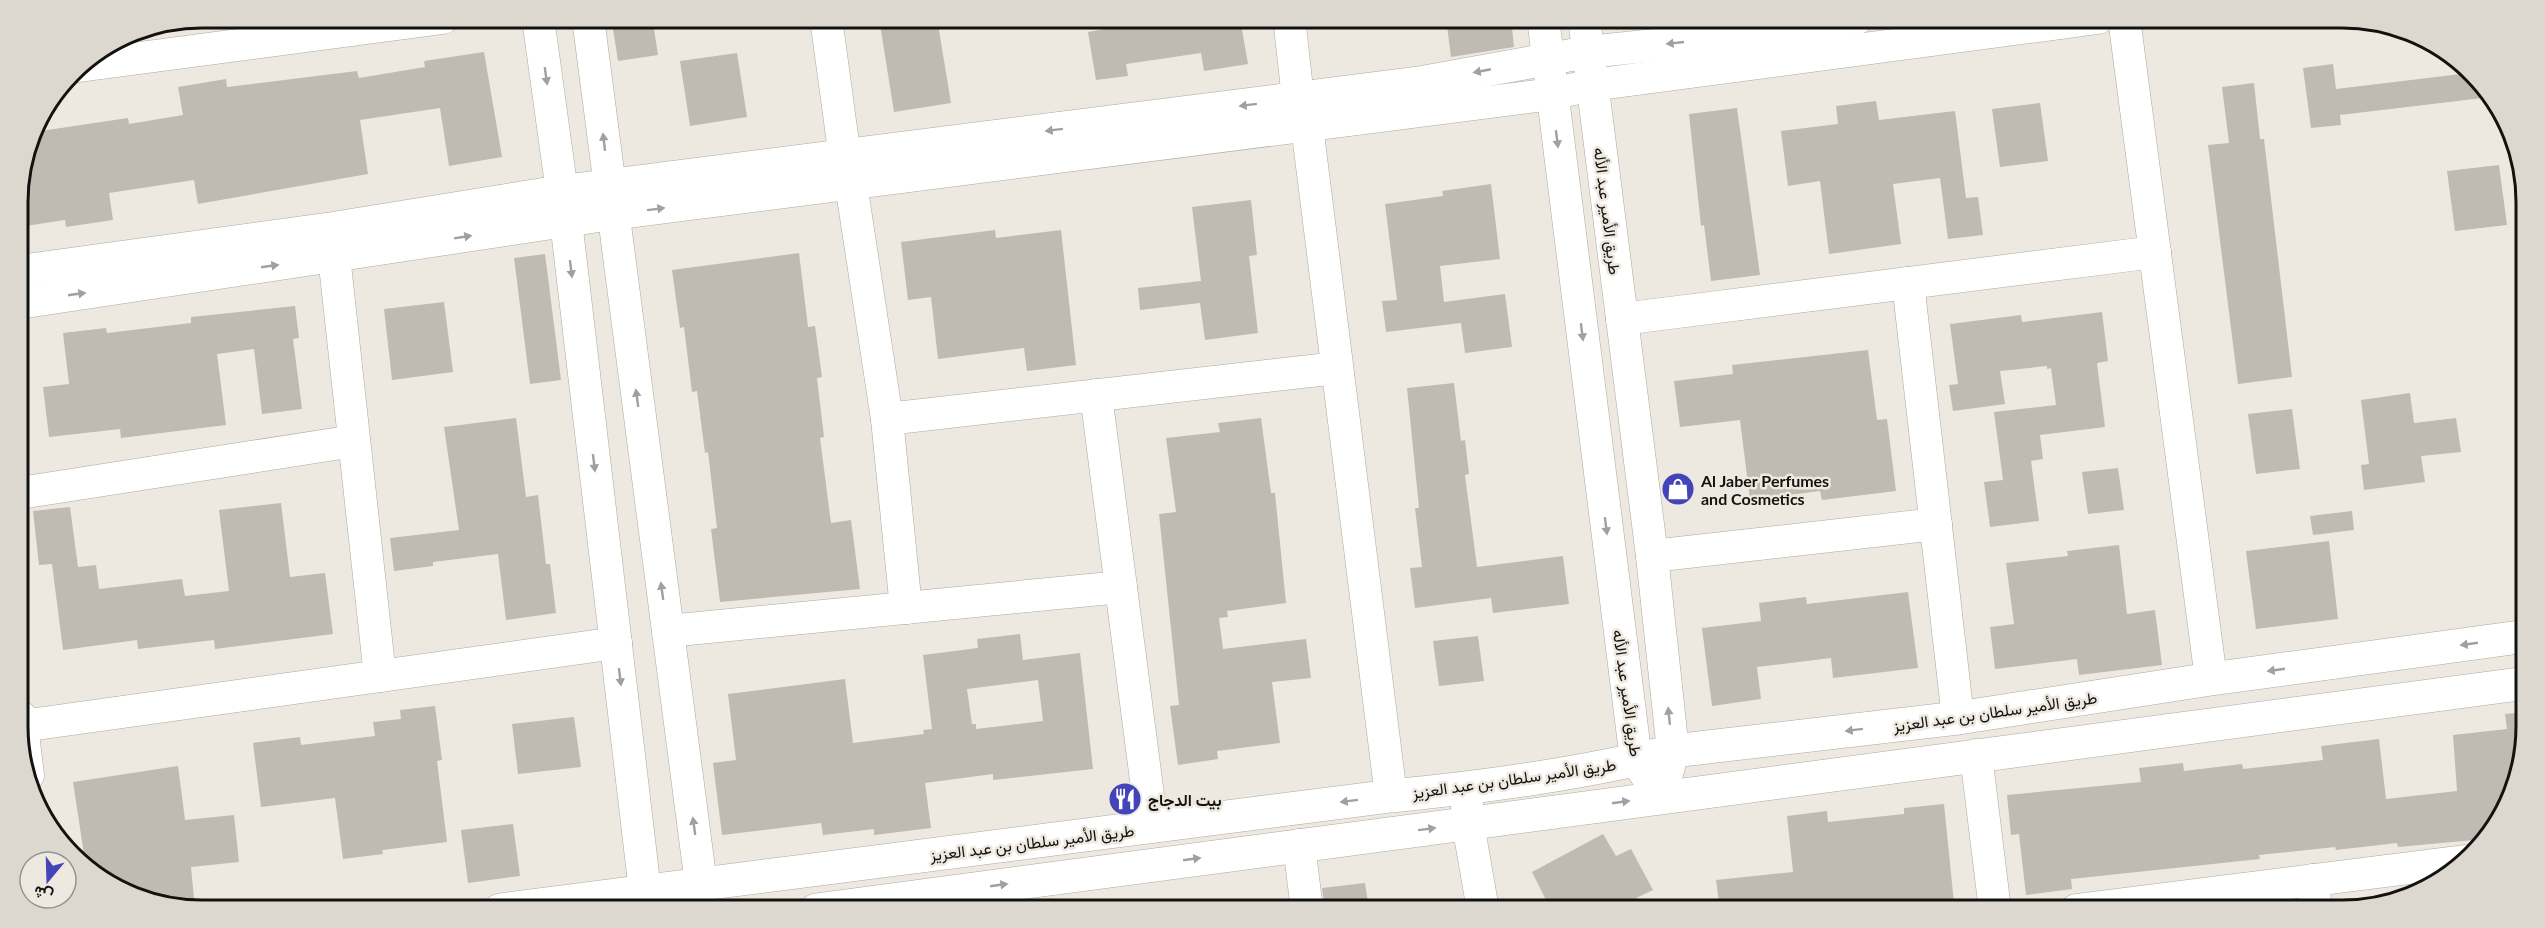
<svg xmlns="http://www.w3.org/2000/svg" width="2545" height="928" font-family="Lato,Vazirmatn,sans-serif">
	<rect width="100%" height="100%" fill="#ede9e0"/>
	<g fill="#bfbbb2" fill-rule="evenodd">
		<path d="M879 18H937L951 103 894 112Z"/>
		<path d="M1127 18H1169L1170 26 1219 18H1240L1248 64 1204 71 1201 53 1126 64 1128 76 1096 80 1088 32 1128 25Z"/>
		<path d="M1446 18H1511L1514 47 1451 57Z"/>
		<path d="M653 23 658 55 618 61 613 29Z"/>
		<path d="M484 52 502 157 449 166 440 108 360 120 368 174 198 204 194 180 109 193 113 220 66 227 65 220 19 227 18 190 34 132 128 118 129 124 183 115 178 87 226 79 227 87 357 71 359 78 425 67 424 61Z"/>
		<path d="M737 53 747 117 690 126 680 61Z"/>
		<path d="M2333 64 2336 89 2469 73 2481 81 2491 97 2340 115 2341 125 2311 128 2303 68Z"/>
		<path d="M2254 83 2260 139H2264L2292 377 2238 384 2208 145 2229 143 2222 87Z"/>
		<path d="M1876 101 1879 120 1955 111 1966 198 1978 197 1983 235 1948 239 1940 178 1893 184 1901 244 1829 254 1820 181 1788 186 1781 131 1838 124 1836 106Z"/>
		<path d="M2040 103 2048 161 2000 167 1992 109Z"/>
		<path d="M1737 108 1760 275 1711 281 1704 225 1701 226 1689 114Z"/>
		<path d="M2499 165 2507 225 2455 231 2447 171Z"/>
		<path d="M1491 184 1500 259 1440 266 1444 302 1505 294 1512 347 1465 353 1461 323 1386 332 1382 301 1397 300 1385 204 1443 196 1442 191Z"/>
		<path d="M1251 200 1257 255 1249 256 1258 333 1205 340 1200 303 1140 310 1138 288 1201 281 1192 207Z"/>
		<path d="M995 230 996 238 1061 230 1076 365 1027 371 1024 348 938 359 931 297 908 300 901 242Z"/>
		<path d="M799 253 808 327 815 326 822 377 817 378 824 437 820 438 831 523 851 520 860 589 720 602 711 529 717 528 708 452 705 453 697 391 692 392 684 327 680 328 672 270Z"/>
		<path d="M545 254 561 380 530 384 514 258Z"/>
		<path d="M444 302 453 372 392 380 384 309Z"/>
		<path d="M295 306 299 338 293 339 302 409 262 414 254 349 217 354 226 425 121 438 120 429 49 437 43 387 69 384 63 333 106 328 107 333 191 323V317Z"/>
		<path d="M2102 312 2108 361 2097 363 2105 427 2040 435 2043 459 2031 461 2039 521 1990 527 1984 482 2003 480 1994 412 2056 405 2051 368 2047 369V366L2000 371 2005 404 1953 411 1949 385 1958 384 1950 324 2021 315 2022 322Z"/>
		<path d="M1868 350 1877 420 1887 419 1896 491 1822 500 1820 491 1750 500 1740 420 1680 427 1674 381 1733 374 1732 365Z"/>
		<path d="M1454 383 1461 441 1465 440 1469 474 1465 475 1477 567 1563 556 1569 604 1493 613 1491 598 1415 608 1410 568 1422 567 1415 508H1419L1407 388Z"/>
		<path d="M2410 393 2414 423 2456 418 2461 452 2421 456 2425 482 2364 490 2361 465 2369 464 2361 400Z"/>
		<path d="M2292 409 2300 469 2256 474 2248 414Z"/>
		<path d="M516 418 526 497 538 495 546 564H550L556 613 506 620 498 554 433 562V566L394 571 390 538 459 530 444 427Z"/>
		<path d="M1261 418 1271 493H1275L1286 603 1227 611 1228 617 1219 618 1223 649 1306 639 1311 678 1272 682 1280 743 1217 751 1218 759 1178 765 1170 706 1179 705 1159 514 1176 512 1166 438 1220 432 1218 423Z"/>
		<path d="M2118 468 2124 510 2088 514 2082 472Z"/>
		<path d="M281 503 290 577 325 573 333 634 215 649 214 640 138 649 137 640 63 650 52 564 39 565 33 511 70 507 78 567 96 565 99 589 182 579 185 596 229 591 219 510Z"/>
		<path d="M2352 511 2354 530 2313 535 2310 516Z"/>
		<path d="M2329 541 2338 619 2256 629 2246 551Z"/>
		<path d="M2119 545 2127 614 2155 610 2162 665 2079 675 2077 659 1995 669 1990 627 2014 624 2006 563 2068 556 2067 551Z"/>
		<path d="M1908 592 1918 668 1833 678 1831 658 1757 667 1761 699 1712 706 1702 628 1761 621 1759 603 1806 597 1807 604Z"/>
		<path d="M1020 634 1023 660 1080 653 1093 769 993 780V774L925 783 931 828 874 835V829L823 835 821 823 722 835 713 763 736 760 728 694 845 679 853 743 924 734 923 730 932 729 923 655 978 648 977 639ZM1038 680 1043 721 976 729V724H972L967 689Z"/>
		<path d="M1478 636 1484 681 1439 686 1433 641Z"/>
		<path d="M435 706 442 760 437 761 447 842 382 850 383 854 343 859 335 798 261 807 253 743 300 737 301 745 375 736 373 722 401 719 400 710Z"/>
		<path d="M2527 712 2520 769 2508 771 2511 797 2496 828 2485 839 2398 847 2397 843 2336 850 2335 847 2259 855 2260 859 2071 879 2072 889 2026 895 2019 834 2011 835 2007 795 2141 782 2139 768 2183 763 2184 771 2242 764 2243 769 2323 760 2321 746 2379 739 2386 799 2457 791 2453 735 2507 729 2505 714Z"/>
		<path d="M574 717 581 767 518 774 512 724Z"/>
		<path d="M178 766 185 820 234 815 239 862 191 867 195 909 144 900 85 861 73 782Z"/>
		<path d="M1944 804 1954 903 1903 910H1720L1716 880 1793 872 1787 816 1827 811 1828 822 1904 814V808Z"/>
		<path d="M513 824 520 876 468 883 461 830Z"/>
		<path d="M1603 834 1616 856 1631 849 1653 890 1636 898 1641 910H1551L1532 872Z"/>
		<path d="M1365 883 1369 910H1325L1322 888Z"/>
	</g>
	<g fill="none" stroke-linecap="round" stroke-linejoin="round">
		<g stroke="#ada9a1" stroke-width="33">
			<g id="minor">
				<path d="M538 18 566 221 645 891"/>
				<path d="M588 18 701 884"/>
				<path d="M826 18 845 158"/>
				<path d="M1289 18 1298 98"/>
				<path d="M1543 18 1636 760 1661 797 1673 751 1652 556 1584 18"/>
				<path d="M2124 18 2211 679"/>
				<path d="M79 66 443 18"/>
				<path d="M1307 126 1391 796"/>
				<path d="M851 184 887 419 906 608"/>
				<path d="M334 256 380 676"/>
				<path d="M19 271 333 228 562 191 1422 82 1588 52 1703 40 1858 18"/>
				<path d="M1908 283 1958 718"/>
				<path d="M19 303 612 214 1552 94 1592 85 2098 18"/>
				<path d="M1622 319 2155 252"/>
				<path d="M1096 395 1152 826"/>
				<path d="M887 419 1337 368"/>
				<path d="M20 493 354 441"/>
				<path d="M1652 556 1936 524"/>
				<path d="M668 631 1121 587"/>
				<path d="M21 717 28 775"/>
				<path d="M22 726 616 643"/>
				<path d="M1976 755 1995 910"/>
				<path d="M1466 788 1468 824 1483 910"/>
				<path d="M1299 845 1307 910"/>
				<path d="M2313 880 2316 910"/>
				<path d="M2076 910 2465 861"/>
			</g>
		</g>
		<g stroke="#ada9a1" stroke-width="34">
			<g id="major">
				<path d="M500 910 1391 796C1485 787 1581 774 1673 751L1958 718 2211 679 2527 636"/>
				<path d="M816 910 2527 683"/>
			</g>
		</g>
		<use href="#minor" stroke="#fff" stroke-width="32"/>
		<use href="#major" stroke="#fff" stroke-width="33"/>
	</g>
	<defs><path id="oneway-solid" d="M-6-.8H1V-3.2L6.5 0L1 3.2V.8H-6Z" transform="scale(1.5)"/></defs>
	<g fill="#a1a09f">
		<use href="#oneway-solid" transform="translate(1675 43) rotate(174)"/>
		<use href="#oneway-solid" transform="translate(1482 71) rotate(169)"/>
		<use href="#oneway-solid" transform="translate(546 76) rotate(82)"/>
		<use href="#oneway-solid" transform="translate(1248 105) rotate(173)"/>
		<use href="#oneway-solid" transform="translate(1054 130) rotate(173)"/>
		<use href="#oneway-solid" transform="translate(1557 139) rotate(83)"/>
		<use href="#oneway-solid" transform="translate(604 142) rotate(-97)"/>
		<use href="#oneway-solid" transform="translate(656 209) rotate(-7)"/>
		<use href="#oneway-solid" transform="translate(463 237) rotate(-9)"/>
		<use href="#oneway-solid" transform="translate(270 266) rotate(-8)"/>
		<use href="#oneway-solid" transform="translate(571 269) rotate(83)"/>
		<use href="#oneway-solid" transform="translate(77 294) rotate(-8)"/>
		<use href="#oneway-solid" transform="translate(1582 332) rotate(83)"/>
		<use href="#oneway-solid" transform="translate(637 398) rotate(-98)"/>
		<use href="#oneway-solid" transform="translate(594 463) rotate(83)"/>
		<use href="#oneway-solid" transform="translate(1606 526) rotate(83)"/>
		<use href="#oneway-solid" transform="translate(662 591) rotate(-98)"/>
		<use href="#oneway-solid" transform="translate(2469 644) rotate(172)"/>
		<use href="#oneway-solid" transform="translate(2276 670) rotate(172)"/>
		<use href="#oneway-solid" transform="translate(620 677) rotate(83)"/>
		<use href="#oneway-solid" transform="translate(1669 716) rotate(-96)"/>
		<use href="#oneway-solid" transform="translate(1854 730) rotate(173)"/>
		<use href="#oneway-solid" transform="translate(1349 801) rotate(173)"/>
		<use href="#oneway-solid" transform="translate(1621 802) rotate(-8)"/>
		<use href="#oneway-solid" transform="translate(694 826) rotate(-98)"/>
		<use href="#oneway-solid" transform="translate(1427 829) rotate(-7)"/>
		<use href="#oneway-solid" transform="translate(1192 859) rotate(-8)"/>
		<use href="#oneway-solid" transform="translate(999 885) rotate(-8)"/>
	</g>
	<defs>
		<g id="shop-disc" transform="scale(1.725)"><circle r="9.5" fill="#4344b9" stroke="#ede9e0"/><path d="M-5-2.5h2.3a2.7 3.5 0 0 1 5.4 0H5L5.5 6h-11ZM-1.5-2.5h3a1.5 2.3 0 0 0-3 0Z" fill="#fff"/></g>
		<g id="restaurant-disc" transform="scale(1.725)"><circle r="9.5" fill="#4344b9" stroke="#ede9e0"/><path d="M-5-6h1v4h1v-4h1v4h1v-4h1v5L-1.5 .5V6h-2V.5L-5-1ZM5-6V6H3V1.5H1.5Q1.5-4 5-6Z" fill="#fff"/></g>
	</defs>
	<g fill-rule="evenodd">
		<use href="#shop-disc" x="1678" y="489"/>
		<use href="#restaurant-disc" x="1125" y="799"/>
	</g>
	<g text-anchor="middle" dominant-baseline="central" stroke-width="5" stroke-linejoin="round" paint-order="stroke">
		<g font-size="16" fill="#141210" stroke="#ede9e0">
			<text transform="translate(1608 211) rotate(83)">طريق الأمير عبد الأله</text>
			<text transform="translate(1628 693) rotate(82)">طريق الأمير عبد الأله</text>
			<text transform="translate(1995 711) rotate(-8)">طريق الأمير سلطان بن عبد العزيز</text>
			<text transform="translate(1514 778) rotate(-8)">طريق الأمير سلطان بن عبد العزيز</text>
			<text transform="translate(1032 842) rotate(-7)">طريق الأمير سلطان بن عبد العزيز</text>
		</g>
		<g font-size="16" font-weight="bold" fill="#141210" stroke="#ede9e0" text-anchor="start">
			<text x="1701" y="480">Al Jaber Perfumes<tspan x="1701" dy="18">and Cosmetics</tspan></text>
			<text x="1148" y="799">بيت الدجاج</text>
		</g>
	</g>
	<path d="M0 0H2545V928H0ZM202 28H2342A174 174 0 0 1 2516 202V726A174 174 0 0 1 2342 900H202A174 174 0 0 1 28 726V202A174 174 0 0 1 202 28Z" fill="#dcd8cf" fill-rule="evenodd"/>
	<path fill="none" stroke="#141210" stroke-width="3" d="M202 28H2342A174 174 0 0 1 2516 202V726A174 174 0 0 1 2342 900H202A174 174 0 0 1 28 726V202A174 174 0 0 1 202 28Z"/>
	<g transform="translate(48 880) rotate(199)"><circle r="28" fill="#ede9e0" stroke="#96938d" stroke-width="1.5"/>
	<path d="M0-4.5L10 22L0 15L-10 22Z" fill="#4344b9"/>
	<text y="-9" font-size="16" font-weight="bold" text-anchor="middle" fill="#141210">ش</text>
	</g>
</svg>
